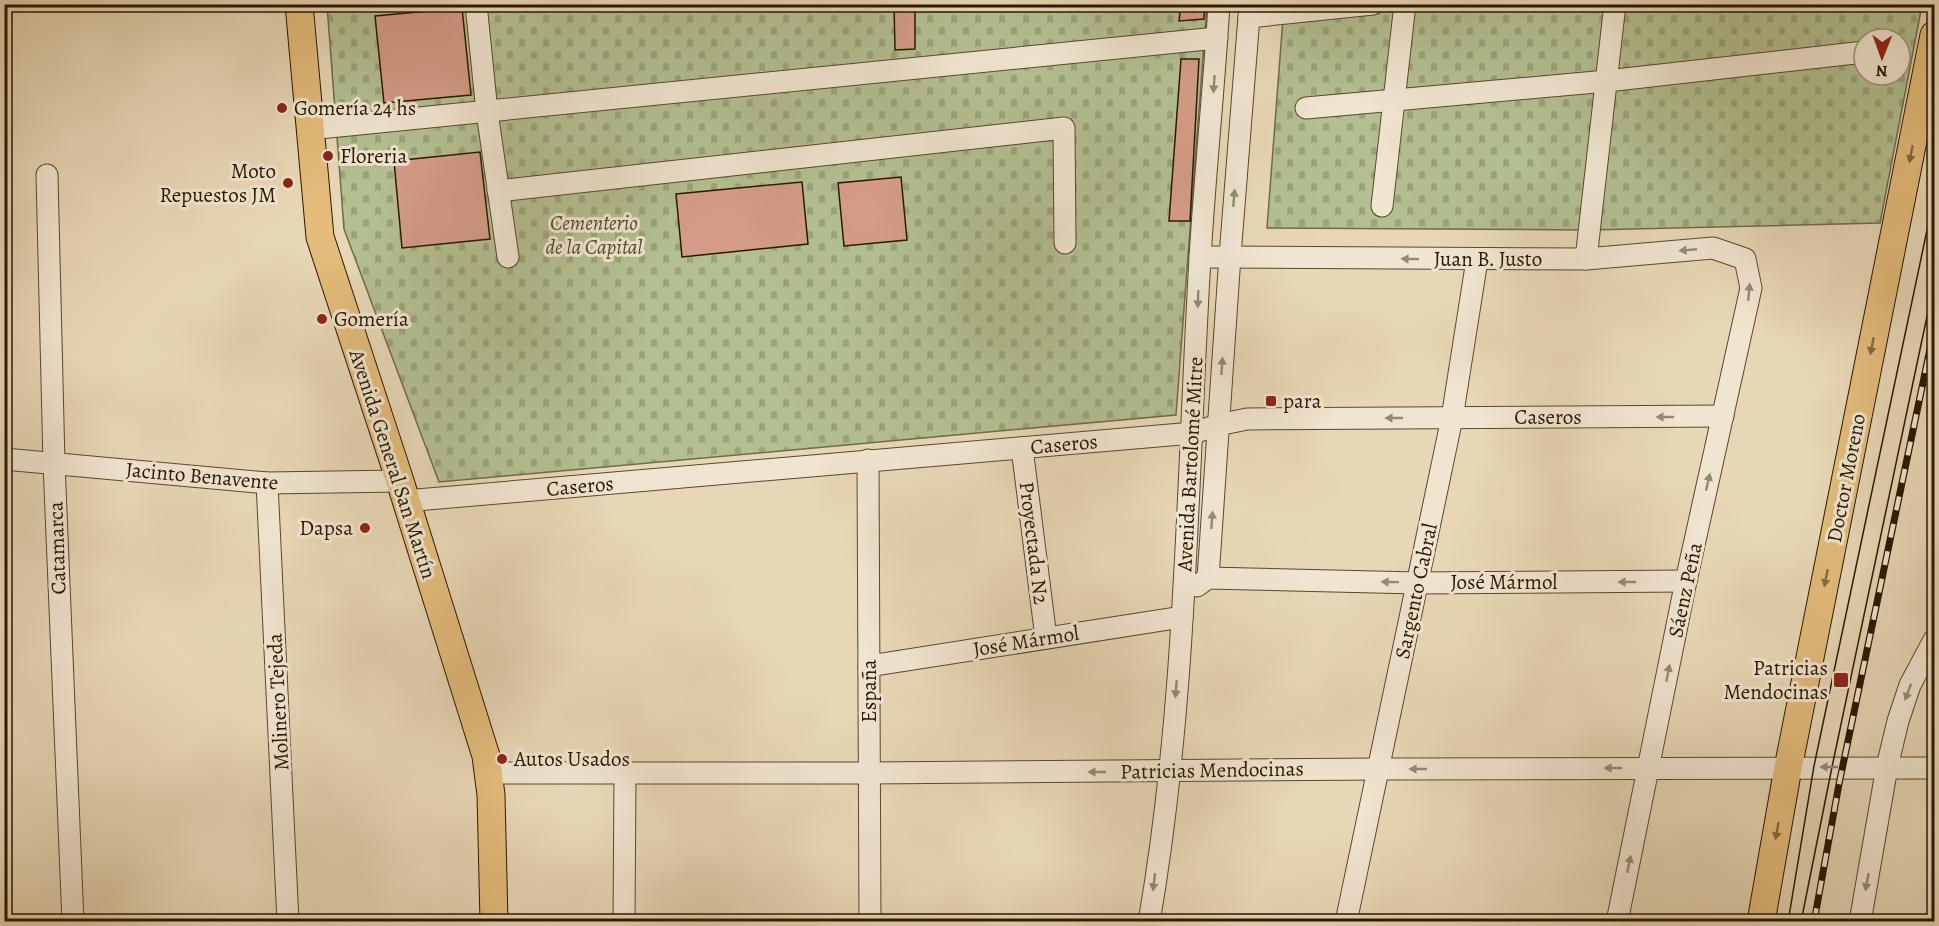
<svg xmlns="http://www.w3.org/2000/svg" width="1939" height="926" font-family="Alegreya,serif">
	<defs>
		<pattern id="cemetery-stones" width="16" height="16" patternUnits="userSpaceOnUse" patternTransform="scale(1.5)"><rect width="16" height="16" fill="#b3bf91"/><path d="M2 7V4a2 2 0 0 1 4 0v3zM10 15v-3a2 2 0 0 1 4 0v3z" fill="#9aa37b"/></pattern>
	</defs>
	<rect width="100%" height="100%" fill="#e8d7b6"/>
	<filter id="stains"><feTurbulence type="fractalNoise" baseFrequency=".00333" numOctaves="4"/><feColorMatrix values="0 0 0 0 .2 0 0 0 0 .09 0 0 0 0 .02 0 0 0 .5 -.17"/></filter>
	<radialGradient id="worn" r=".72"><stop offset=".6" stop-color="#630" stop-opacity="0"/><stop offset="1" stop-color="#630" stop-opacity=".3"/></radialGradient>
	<g fill="url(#cemetery-stones)" stroke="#6e6c49" stroke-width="1.5" fill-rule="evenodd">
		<path d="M327 5H1207L1176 415 439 482 344 229Z"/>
		<path d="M1284 5H1922L1880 223 1590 230 1267 228ZM1864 39H1900V75H1864Z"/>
	</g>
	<g fill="#d49c87" stroke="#281801" stroke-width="1.5">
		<path d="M894 4H915V49L895 50Z"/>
		<path d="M1181 4H1205L1204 19 1179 21Z"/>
		<path d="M462 8 471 95 384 103 375 16Z"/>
		<path d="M1181 59H1199L1190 221H1169Z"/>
		<path d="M480 152 490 239 402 248 394 161Z"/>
		<path d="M901 177 907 240 844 246 838 183Z"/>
		<path d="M802 182 808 244 682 257 676 194Z"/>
	</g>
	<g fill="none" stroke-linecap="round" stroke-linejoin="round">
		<g stroke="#58482e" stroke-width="23">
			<g id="minor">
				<path d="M476 4 487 112 508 257"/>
				<path d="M1249 17 1373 4"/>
				<path d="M1306 108 1607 81 1864 52"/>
				<path d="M309 129 1217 38"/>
				<path d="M47 175 54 463 73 922"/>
				<path d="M498 191 1064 128 1065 243"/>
				<path d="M1382 206 1405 4"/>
				<path d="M1200 257 1586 259 1713 248 1745 259 1751 288 1686 581 1617 922"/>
				<path d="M1586 259 1615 4"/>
				<path d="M1022 448 1046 638"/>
				<path d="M4 459 267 483 400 481"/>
				<path d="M868 460 870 922"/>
				<path d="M267 483 288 922"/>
				<path d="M405 501 1193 433 1218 425 1247 419 1723 416"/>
				<path d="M1208 578 1230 256 1250 4"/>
				<path d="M1197 586 1208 578 1417 583 1686 581"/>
				<path d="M869 666 1182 617"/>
				<path d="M489 773H869L1379 769 1934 768"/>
				<path d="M624 922 625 773"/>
				<path d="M1149 922C1187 703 1187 479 1200 258 1205 173 1214 89 1219 4"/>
				<path d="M1346 922 1452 418 1477 260"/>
				<path d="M1860 922 1887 767 1898 721 1910 685 1934 640"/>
			</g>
		</g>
		<g stroke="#281801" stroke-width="29">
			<g id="major">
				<path d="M299 4 320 237 400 481 486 756 491 795 494 922"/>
				<path d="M1761 922 1788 768 1934 35"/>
			</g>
		</g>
		<use href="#minor" stroke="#f0e5d0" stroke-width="21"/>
		<use href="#major" stroke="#e4bc7b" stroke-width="27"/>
		<g stroke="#281801" stroke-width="1.5">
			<path d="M1788 922 1814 766 1934 197"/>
			<path d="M1801 922 1832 767 1934 283"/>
		</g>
		<g stroke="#281801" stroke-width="7">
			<path id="rail" d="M1814 922 1839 784 1934 330"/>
		</g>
		<use href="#rail" stroke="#f0e5d0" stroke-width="4.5" stroke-dasharray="14" stroke-linecap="butt"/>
	</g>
	<defs><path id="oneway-solid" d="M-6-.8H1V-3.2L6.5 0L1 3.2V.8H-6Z" transform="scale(1.5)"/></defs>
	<g fill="#968973">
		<use href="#oneway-solid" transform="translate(1214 84) rotate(94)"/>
		<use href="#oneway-solid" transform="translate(1234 198) rotate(-85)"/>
		<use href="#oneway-solid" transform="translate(1688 250) rotate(175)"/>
		<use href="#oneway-solid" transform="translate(1410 259) rotate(-179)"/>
		<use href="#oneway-solid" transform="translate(1749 292) rotate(-85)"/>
		<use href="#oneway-solid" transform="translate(1198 299) rotate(92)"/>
		<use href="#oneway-solid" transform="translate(1222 366) rotate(-86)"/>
		<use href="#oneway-solid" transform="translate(1665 417) rotate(180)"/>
		<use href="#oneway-solid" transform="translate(1394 418) rotate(180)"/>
		<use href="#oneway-solid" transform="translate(1708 482) rotate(-77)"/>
		<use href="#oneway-solid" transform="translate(1212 520) rotate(-86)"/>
		<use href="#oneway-solid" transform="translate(1390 582) rotate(-179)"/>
		<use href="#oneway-solid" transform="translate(1627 582) rotate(180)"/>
		<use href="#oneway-solid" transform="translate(1668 673) rotate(-79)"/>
		<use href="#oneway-solid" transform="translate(1176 689) rotate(95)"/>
		<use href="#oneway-solid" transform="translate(1908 692) rotate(110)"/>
		<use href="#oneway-solid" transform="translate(1829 767) rotate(-180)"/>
		<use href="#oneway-solid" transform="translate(1613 768) rotate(180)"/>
		<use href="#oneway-solid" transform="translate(1418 769) rotate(180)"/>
		<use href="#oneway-solid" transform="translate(1097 772) rotate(180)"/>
		<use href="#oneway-solid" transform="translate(1629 864) rotate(-78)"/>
		<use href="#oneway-solid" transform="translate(1154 882) rotate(97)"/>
		<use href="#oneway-solid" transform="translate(1867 882) rotate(100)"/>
	</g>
	<g fill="#866a3e">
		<use href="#oneway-solid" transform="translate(1911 154) rotate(101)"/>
		<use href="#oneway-solid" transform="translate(1872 346) rotate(101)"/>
		<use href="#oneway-solid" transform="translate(1826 578) rotate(101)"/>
		<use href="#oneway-solid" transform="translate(1777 831) rotate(100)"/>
	</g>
	<g fill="#8f2418" stroke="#f0e5d0" stroke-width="2">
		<circle cx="282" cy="108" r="6"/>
		<circle cx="328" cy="156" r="6"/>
		<circle cx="288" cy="183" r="6"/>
		<circle cx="322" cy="319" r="6"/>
		<rect x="1265" y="395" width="12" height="12" rx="3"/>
		<circle cx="365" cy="528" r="6"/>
		<rect x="1833" y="672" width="16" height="16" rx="3"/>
		<circle cx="502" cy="759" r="6"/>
	</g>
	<g text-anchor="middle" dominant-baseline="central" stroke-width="6" stroke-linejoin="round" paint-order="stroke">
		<g font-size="21" fill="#281801" stroke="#f0e5d0" text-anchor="start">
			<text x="294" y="108">Gomería 24 hs</text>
			<text x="340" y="156">Floreria</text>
			<text x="276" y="171" text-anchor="end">Moto<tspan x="276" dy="24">Repuestos JM</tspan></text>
			<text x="334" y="319">Gomería</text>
			<text x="1283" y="401">para</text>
			<text x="353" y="528" text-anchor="end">Dapsa</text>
			<text x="1828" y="668" text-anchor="end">Patricias<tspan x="1828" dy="24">Mendocinas</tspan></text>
			<text x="514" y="759">Autos Usados</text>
		</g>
		<g font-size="21" font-style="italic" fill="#524a2c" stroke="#f0e5d0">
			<text x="594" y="223">Cementerio<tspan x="594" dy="24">de la Capital</tspan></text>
		</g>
		<g font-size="21" fill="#281801" stroke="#f0e5d0">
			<text x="1488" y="259">Juan B. Justo</text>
			<text x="1548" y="417">Caseros</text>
			<text transform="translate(1064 444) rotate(-5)">Caseros</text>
			<text transform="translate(393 464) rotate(72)">Avenida General San Martín</text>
			<text transform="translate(1190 464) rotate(-87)">Avenida Bartolomé Mitre</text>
			<text transform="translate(202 476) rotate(5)">Jacinto Benavente</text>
			<text transform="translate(1846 478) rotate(-79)">Doctor Moreno</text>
			<text transform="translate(580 486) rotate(-5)">Caseros</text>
			<text transform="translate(1034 543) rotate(83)">Proyectada N2</text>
			<text transform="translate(57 548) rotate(-92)">Catamarca</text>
			<text x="1504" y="582">José Mármol</text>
			<text transform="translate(1685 590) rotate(-78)">Sáenz Peña</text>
			<text transform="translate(1416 591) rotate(-78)">Sargento Cabral</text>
			<text transform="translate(1026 641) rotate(-9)">José Mármol</text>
			<text transform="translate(869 691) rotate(-90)">España</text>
			<text transform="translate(278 702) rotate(-93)">Molinero Tejeda</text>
			<text transform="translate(1212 770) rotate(-1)">Patricias Mendocinas</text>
		</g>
	</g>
	<rect width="1939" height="926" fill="none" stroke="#e8d7b6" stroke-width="24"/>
	<rect x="6" y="6" width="1927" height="914" fill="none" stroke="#281801" stroke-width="3"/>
	<rect x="12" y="12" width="1915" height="902" fill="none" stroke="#281801" stroke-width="1.5"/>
	<g transform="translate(1882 57) rotate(181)"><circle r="28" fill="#f0e5d0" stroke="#a0937d" stroke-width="1.5"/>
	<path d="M0-4.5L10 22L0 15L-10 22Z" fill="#8f2418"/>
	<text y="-9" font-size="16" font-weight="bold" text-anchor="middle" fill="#281801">N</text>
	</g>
	<rect width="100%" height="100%" filter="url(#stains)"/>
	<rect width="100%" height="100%" fill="url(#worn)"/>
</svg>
